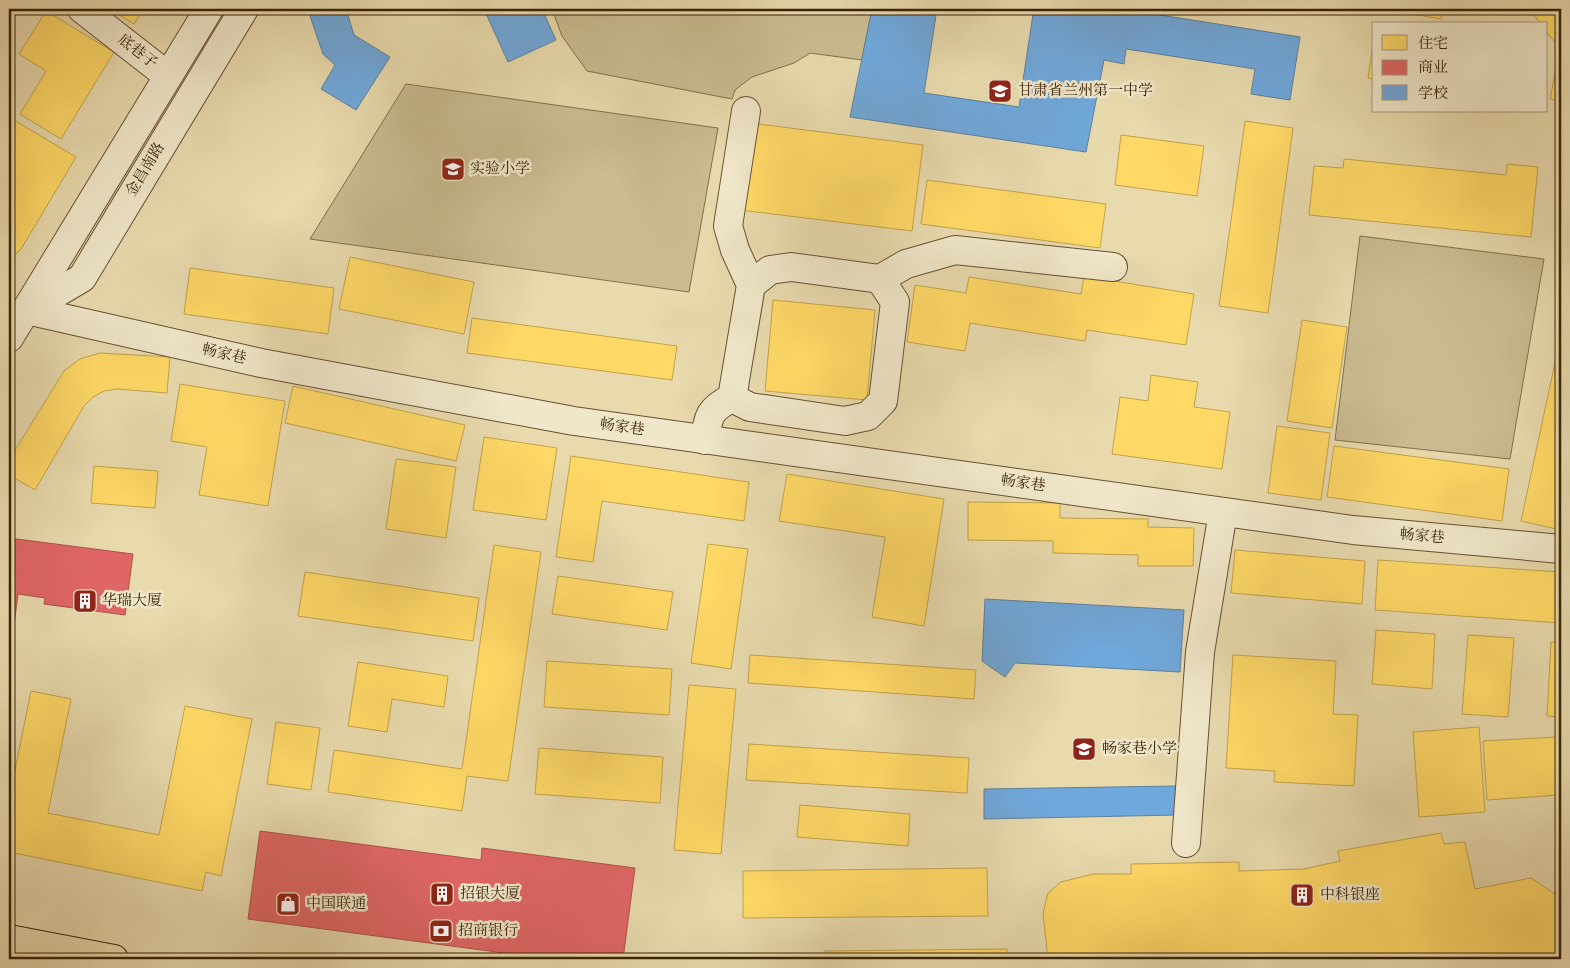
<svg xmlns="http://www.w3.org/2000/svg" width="1570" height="968" font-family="Vollkorn,'Noto Serif SC',serif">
	<rect width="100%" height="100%" fill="#e8daad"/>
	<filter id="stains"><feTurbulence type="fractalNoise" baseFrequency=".004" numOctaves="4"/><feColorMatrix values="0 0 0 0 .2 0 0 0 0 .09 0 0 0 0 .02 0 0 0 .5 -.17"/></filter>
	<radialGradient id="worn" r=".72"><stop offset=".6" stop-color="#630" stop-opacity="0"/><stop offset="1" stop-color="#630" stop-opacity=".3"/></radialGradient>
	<g fill="#cabb91" stroke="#826f4c">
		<path d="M552 9H872L862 60 810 53 794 63 752 77 735 90 732 99 587 71 562 36Z"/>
		<path d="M406 84 718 128 689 292 310 239Z"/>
		<path d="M1360 236 1544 259 1510 459 1335 440Z"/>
	</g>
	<g fill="#ffd966" stroke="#c4a24a">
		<path d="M109 9H143L134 24Z"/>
		<path d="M1385 9H1442L1441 19Z"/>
		<path d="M1529 9H1561V101L1550 99 1560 49 1546 31V24H1541Z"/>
		<path d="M46 11 114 52 61 139 20 114 46 71 19 54Z"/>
		<path d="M1374 36V79L1368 78Z"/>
		<path d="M9 117 76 157 21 249 9 261Z"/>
		<path d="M1245 121 1293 128 1268 313 1219 306Z"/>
		<path d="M751 123 923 145 912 231 740 210Z"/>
		<path d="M1121 135 1204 146 1197 196 1115 185Z"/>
		<path d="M1344 159 1506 175 1507 164 1538 167 1531 237 1309 215 1314 166 1343 168Z"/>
		<path d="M927 180 1106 204 1100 248 921 224Z"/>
		<path d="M350 257 474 282 464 334 339 309Z"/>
		<path d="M190 268 334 288 328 334 184 314Z"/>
		<path d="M1084 276 1194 294 1186 345 1087 330 1085 341 970 323 965 351 907 342 915 285 966 293 969 277 1081 294Z"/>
		<path d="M773 300 875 310 867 400 765 391Z"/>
		<path d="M472 318 677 346 672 380 467 353Z"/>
		<path d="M1302 320 1347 327 1332 428 1287 421Z"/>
		<path d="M1561 335V530L1521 521Z"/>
		<path d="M100 353 170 357 167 393 117 389 104 391 93 397 84 406 35 490 9 475V460L64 371 80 359Z"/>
		<path d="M1151 375 1198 382 1194 407 1230 412 1222 469 1112 454 1120 397 1148 401Z"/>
		<path d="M180 384 285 401 268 506 199 495 207 447 171 441Z"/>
		<path d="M293 386 465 425 456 461 285 423Z"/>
		<path d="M1277 426 1330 433 1321 500 1268 493Z"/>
		<path d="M484 437 557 448 546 520 473 510Z"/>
		<path d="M1334 446 1509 469 1502 521 1327 497Z"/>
		<path d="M571 456 749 482 744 521 602 501 593 562 556 557Z"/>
		<path d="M396 459 456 467 446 538 386 529Z"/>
		<path d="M94 466 158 471 155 508 91 503Z"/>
		<path d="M787 474 944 499 924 626 872 617 885 537 779 521Z"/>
		<path d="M968 502 1060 503V518L1148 519V527L1194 528 1193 566H1138V555L1053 553V541L968 540Z"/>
		<path d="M708 544 748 549 731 669 691 663Z"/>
		<path d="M494 545 541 552 508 781 467 776 462 811 328 792 334 750 462 769Z"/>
		<path d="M1235 550 1365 561 1362 604 1231 593Z"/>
		<path d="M1378 560 1561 572V623L1375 610Z"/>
		<path d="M305 572 479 598 473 641 298 616Z"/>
		<path d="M558 576 673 592 667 630 552 614Z"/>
		<path d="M1376 630 1435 634 1432 689 1372 684Z"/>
		<path d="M1468 635 1514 638 1508 717 1462 714Z"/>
		<path d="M1551 642H1561V717L1547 716Z"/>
		<path d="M750 655 976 670 974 699 748 683Z"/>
		<path d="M1233 655 1336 661 1333 714 1358 715 1354 786 1274 782 1275 771 1226 768Z"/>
		<path d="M547 661 672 669 669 715 544 707Z"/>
		<path d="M358 662 448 676 444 707 392 699 387 732 348 726Z"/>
		<path d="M689 685 736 689 721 854 674 850Z"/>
		<path d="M31 691 71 699 48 813 159 835 185 706 252 719 221 876 206 872 202 891 9 852V800Z"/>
		<path d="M276 722 320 728 311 790 267 784Z"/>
		<path d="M1479 727 1485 812 1419 817 1413 732Z"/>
		<path d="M1556 737 1560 795 1487 800 1483 741Z"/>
		<path d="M749 744 969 758 967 793 746 780Z"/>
		<path d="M539 748 663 757 660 803 535 794Z"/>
		<path d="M800 805 910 814 908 846 797 837Z"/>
		<path d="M1441 833 1444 844 1465 842 1475 889 1531 878 1561 898V959H1048L1043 913 1048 893 1061 882 1093 874H1131V864L1239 862V871L1304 869 1340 861 1338 851Z"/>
		<path d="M987 868 988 916 743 918V871Z"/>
		<path d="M1007 949V959H825V951Z"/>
	</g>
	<g fill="#e06666" stroke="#ae524a">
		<path d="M9 538 133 554 125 615 44 604 45 598 18 594 9 664Z"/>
		<path d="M260 831 481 860 482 848 635 868 623 959H549L248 919Z"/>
	</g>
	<g fill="#6fa8dc" stroke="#5f809c">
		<path d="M314 9H346L354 35 390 57 356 110 321 89 335 65 323 54 310 16Z"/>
		<path d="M484 9H542L556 40 508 62Z"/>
		<path d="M872 9H937L924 93 1019 107 1033 14 1000 9H1122L1300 37 1290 100 1251 94 1255 69 1126 49 1124 64 1104 60 1086 152 850 117Z"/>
		<path d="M985 599 1184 610 1180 672 1015 663 1005 677 982 661Z"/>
		<path d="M1176 786 1177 815 984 819V789Z"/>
	</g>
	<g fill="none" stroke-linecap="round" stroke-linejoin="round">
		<g stroke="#665130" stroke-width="30">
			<g id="minor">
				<path d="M82 9 168 76"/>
				<path d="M880 279 906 264 955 250 1113 267"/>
				<path d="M27 310 261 363 574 421 1353 530 1561 549"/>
				<path d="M732 398 750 407 845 421 868 416 883 401 895 302 880 279 791 267 770 270 751 285"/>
				<path d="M705 440C708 417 709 409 732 398L751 285 735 250 728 226 746 111"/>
				<path d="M1186 843 1200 652 1223 512"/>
			</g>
		</g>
		<g stroke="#665130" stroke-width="30">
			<g id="tertiary">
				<path d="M31 308 82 278 244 9"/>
				<path d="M9 338 209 9"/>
			</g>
		</g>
		<g stroke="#3a2307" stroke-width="30">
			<path id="primary" d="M9 939 114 959"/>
		</g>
		<use href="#minor" stroke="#f0e7ca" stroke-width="28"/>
		<use href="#tertiary" stroke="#f0e7ca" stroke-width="28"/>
		<use href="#primary" stroke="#e8daad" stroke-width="28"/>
	</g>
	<defs>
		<g id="school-square" transform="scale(1.25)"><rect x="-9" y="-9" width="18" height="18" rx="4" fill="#8f2418" stroke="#f0e7ca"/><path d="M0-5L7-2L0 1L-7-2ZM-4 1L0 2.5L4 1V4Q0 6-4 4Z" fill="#fff"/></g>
		<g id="building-square" transform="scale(1.25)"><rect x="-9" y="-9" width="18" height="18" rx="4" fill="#8f2418" stroke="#f0e7ca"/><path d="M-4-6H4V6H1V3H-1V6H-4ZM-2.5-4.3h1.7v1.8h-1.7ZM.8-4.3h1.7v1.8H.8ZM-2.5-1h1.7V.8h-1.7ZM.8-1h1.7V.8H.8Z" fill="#fff"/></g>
		<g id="shop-square" transform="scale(1.25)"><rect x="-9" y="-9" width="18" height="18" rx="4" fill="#8f2418" stroke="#f0e7ca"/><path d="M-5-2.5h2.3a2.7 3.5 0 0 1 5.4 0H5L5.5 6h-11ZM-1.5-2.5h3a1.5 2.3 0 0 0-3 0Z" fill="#fff"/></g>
		<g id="bank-square" transform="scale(1.25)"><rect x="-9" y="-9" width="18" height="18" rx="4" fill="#8f2418" stroke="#f0e7ca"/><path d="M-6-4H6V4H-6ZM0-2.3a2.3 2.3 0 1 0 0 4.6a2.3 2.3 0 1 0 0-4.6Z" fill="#fff"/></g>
	</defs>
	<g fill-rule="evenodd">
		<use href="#school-square" x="1000" y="91"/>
		<use href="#school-square" x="453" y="169"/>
		<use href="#building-square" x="85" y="601"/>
		<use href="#school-square" x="1084" y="749"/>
		<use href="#building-square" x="442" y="894"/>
		<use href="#building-square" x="1302" y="895"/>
		<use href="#shop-square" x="288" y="904"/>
		<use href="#bank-square" x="441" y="931"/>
	</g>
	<g text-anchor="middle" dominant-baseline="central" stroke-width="5" stroke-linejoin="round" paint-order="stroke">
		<g font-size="15" fill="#3a2307" stroke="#f0e7ca">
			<text transform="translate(137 52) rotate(38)">底巷子</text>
			<text transform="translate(146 170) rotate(-59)">金昌南路</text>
			<text transform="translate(224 355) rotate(13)">畅家巷</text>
			<text transform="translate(622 428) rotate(8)">畅家巷</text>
			<text transform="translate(1023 484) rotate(8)">畅家巷</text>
			<text transform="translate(1422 537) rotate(5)">畅家巷</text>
		</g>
		<g font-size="15" fill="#3a2307" stroke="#f0e7ca" text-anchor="start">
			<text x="1018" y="91">甘肃省兰州第一中学</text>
			<text x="470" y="169">实验小学</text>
			<text x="102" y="601">华瑞大厦</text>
			<text x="1102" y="749">畅家巷小学</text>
			<text x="460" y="894">招银大厦</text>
			<text x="1320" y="895">中科银座</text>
			<text x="306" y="904">中国联通</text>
			<text x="458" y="931">招商银行</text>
		</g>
	</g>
	<rect width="1570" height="968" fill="none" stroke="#e8daad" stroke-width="30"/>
	<rect x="10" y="10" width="1550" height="948" fill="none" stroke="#3a2307" stroke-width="2.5"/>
	<rect x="15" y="15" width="1540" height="938" fill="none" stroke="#3a2307"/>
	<rect x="1372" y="22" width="175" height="90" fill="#f0e7ca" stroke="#a7997c"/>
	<rect x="1382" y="35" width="25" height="15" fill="#ffd966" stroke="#a7997c"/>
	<text x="1418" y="48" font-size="15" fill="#3a2307">住宅</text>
	<rect x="1382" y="60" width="25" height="15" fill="#e06666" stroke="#a7997c"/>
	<text x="1418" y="72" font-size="15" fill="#3a2307">商业</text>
	<rect x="1382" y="85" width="25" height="15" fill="#6fa8dc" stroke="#a7997c"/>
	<text x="1418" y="98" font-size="15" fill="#3a2307">学校</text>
	<rect width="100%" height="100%" filter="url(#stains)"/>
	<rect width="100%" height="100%" fill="url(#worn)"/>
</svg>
